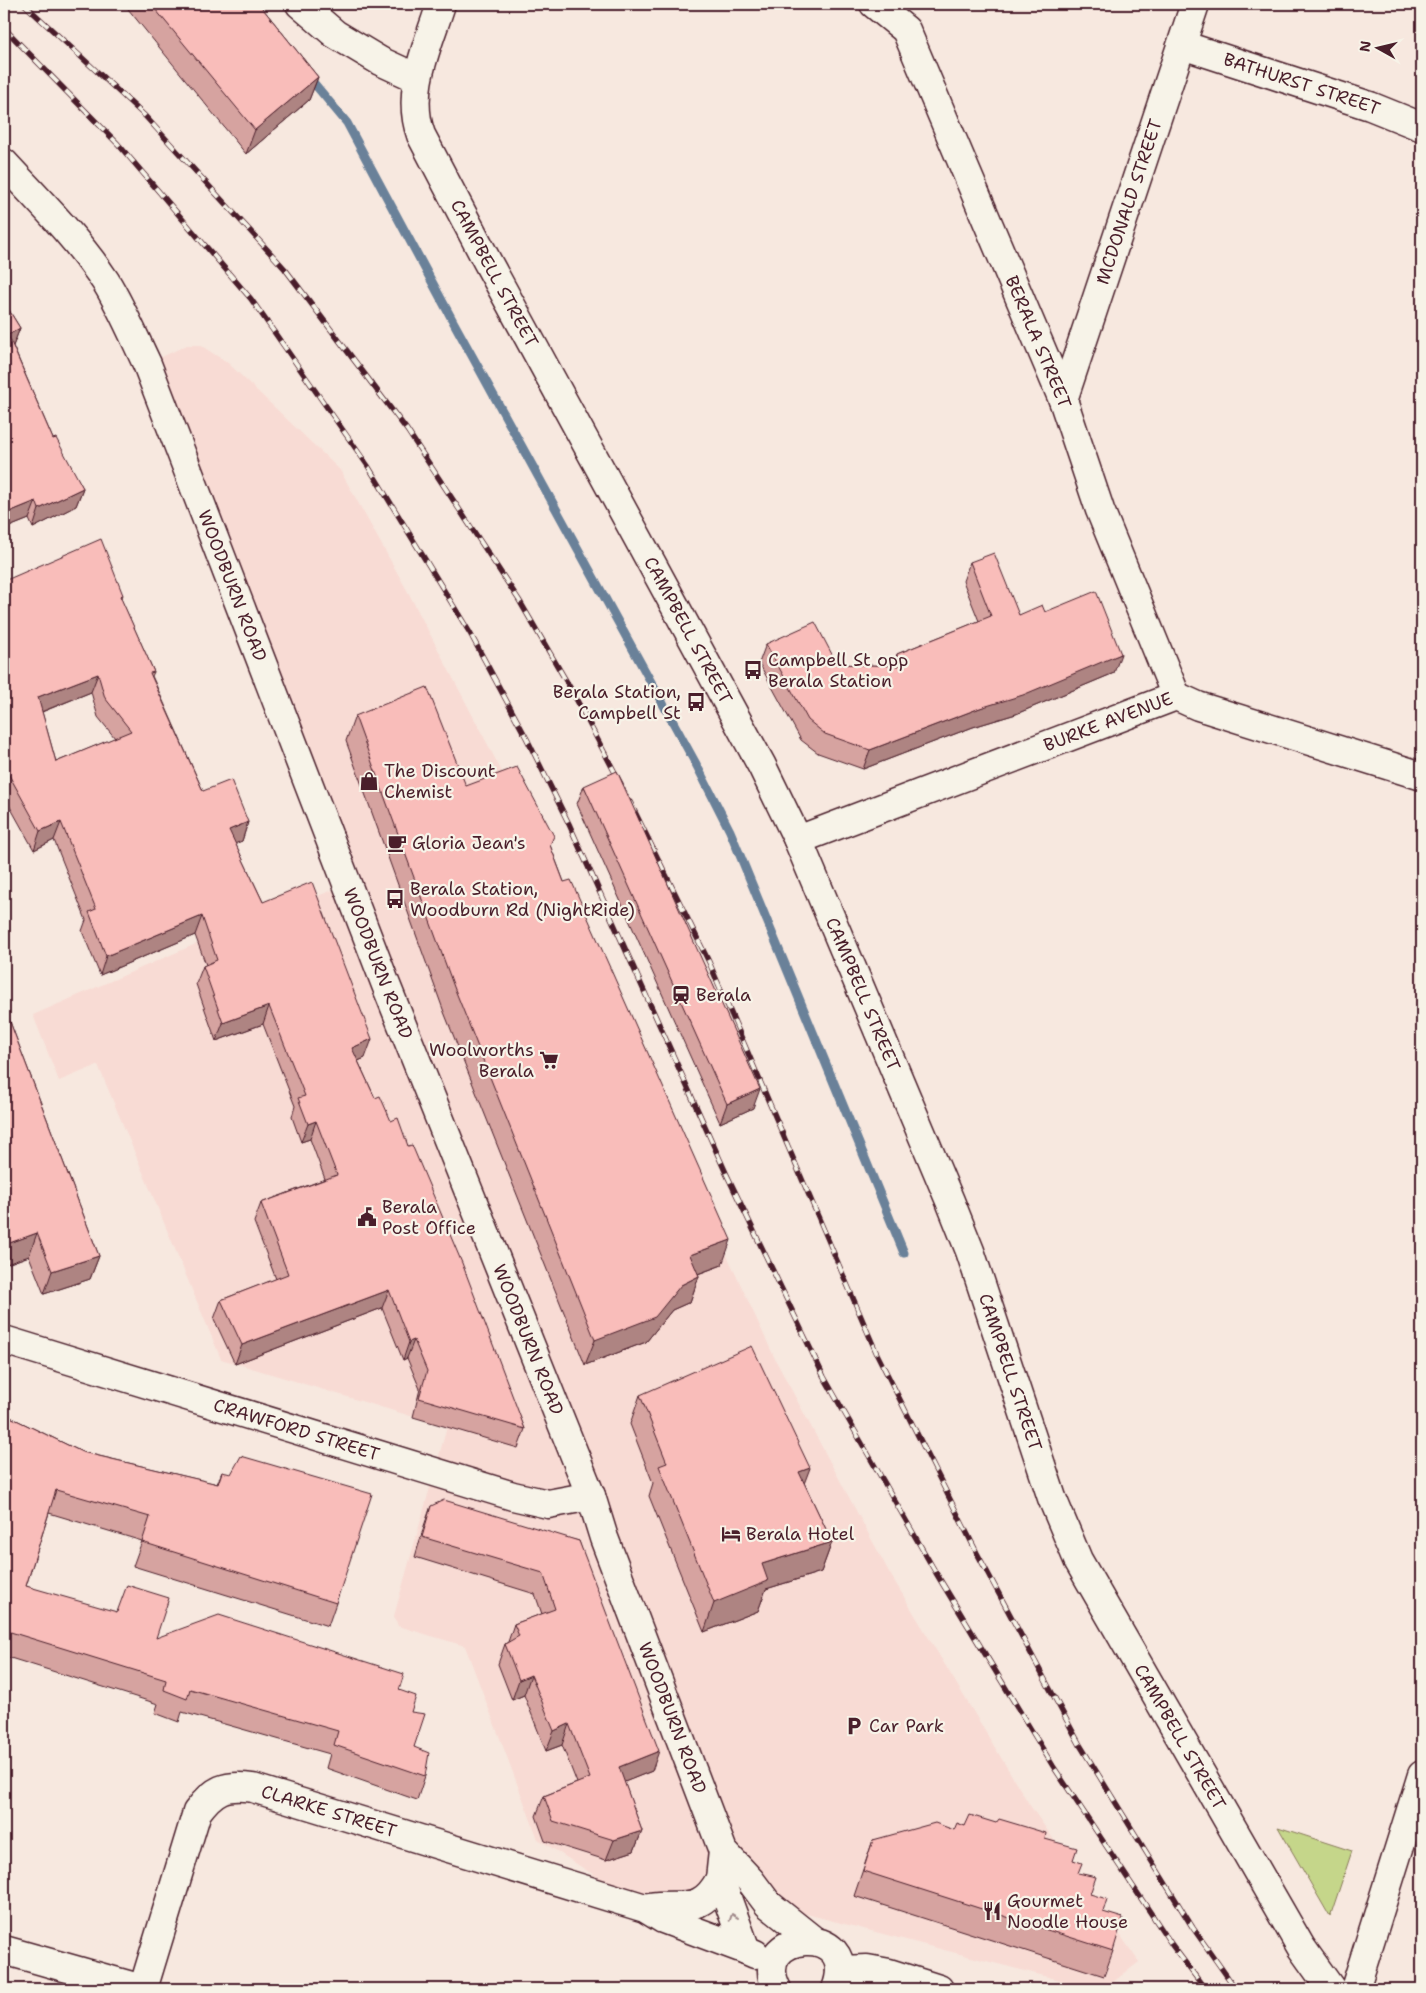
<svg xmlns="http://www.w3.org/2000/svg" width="1426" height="1993" font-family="'Shantell Sans',sans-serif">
	<rect width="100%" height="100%" fill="#f7e8df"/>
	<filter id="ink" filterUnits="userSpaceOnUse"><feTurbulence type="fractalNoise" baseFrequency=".02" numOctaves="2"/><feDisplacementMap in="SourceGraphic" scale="10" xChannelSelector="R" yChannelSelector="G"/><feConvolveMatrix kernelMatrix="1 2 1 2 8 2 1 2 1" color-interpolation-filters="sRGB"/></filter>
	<g filter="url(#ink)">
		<path fill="#f8dbd4" d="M187 345H200L228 363 340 470 408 592 511 789 776 1361 889 1572 1029 1804 1139 1962 1104 1989H1094L768 1904 702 1902 645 1908 538 1839 465 1646 398 1626 394 1616 447 1427 221 1359 98 1065 59 1081 33 1015 198 943 348 884 147 364Z"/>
		<path fill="#c5d68a" stroke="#887a5a" d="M1278 1827 1352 1851 1330 1917Z"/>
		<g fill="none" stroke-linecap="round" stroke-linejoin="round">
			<path stroke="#6b8199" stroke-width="9" d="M308 76 347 123 454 323 696 764 730 831 904 1253"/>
			<g stroke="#4a1f2b" stroke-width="31">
				<g id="minor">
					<path d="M300 4 335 34 380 61 417 78"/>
					<path id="s1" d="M441 4C428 46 405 91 421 135L487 261 762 766 798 840 950 1201 970 1251 1052 1498 1078 1560 1301 1947 1331 1989"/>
					<path id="s2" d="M874 4 906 30 1063 400 1100 510 1176 696"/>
					<path id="s3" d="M1182 45 1370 106 1422 127"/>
					<path id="s4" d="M4 163C39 201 77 238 106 282 122 308 134 337 147 364L386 985 591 1496 604 1538 723 1851 750 1880 768 1904 813 1940"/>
					<path id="s5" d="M1063 400 1195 4"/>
					<path id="s6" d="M798 840 1176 696 1198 706 1422 776"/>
					<path id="s7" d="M4 1340 513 1496 548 1504 591 1496"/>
					<path d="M723 1851 720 1879 746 1950 755 1954"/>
					<path d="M649 1907C683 1902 700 1916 720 1879"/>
					<path d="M4 1950 142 1989"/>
					<path d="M840 1970 867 1969 889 1973 939 1989"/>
					<path id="s8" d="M143 1989 197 1812C214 1789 225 1784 253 1788L645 1908 663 1919 746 1950"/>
					<path d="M777 1989C747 1930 862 1920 836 1989"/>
					<path d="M1355 1989 1422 1775"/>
				</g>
			</g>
			<use href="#minor" stroke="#f7f3e8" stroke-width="28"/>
			<g stroke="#4a1f2b" stroke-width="5.5">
				<g id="rail">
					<path d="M24 4 145 116 285 269 407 430 519 600 572 691 621 784"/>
					<path d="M4 28 118 144 251 299 368 466 470 633 527 739 569 824 726 1173 824 1377 936 1573 1053 1766 1172 1945 1205 1989"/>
					<path d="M630 802 709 962 877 1354 977 1553 1080 1745 1193 1928 1236 1989"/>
				</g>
			</g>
			<use href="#rail" stroke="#f7f3e8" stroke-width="4" stroke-dasharray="11" stroke-linecap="butt"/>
		</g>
		<g fill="#d6a3a0" stroke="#4a1f2b" fill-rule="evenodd">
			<path d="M124 4H259L318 77 309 100 246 154Z"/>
			<path d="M4 302 20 328 13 346 53 439 83 488 76 506 33 528 29 519 4 529Z"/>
			<path d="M970 562 1019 615 1045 612 1114 673 1016 714 973 727 863 769 818 753 801 740 759 663 766 644 837 664 893 666 897 654 979 621 963 581Z"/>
			<path d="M4 581 123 595 121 599 154 672 152 676 203 791 248 822 242 841 235 843 263 902 365 1058 358 1061 375 1098 408 1146 525 1429 518 1448 413 1417 420 1389 407 1358 403 1360 382 1308 235 1364 214 1319 221 1300 276 1279 254 1222 261 1203 325 1179 310 1139 301 1142 292 1117 295 1106 263 1024 216 1041 196 984 203 966 206 965 195 935 100 975 82 931 86 920 54 840 34 850 4 796ZM91 692 98 717 115 738 56 762 42 712Z"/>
			<path d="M355 716 466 786 550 845 564 882 722 1265 698 1274 699 1276 690 1302 672 1310 646 1342 585 1365 444 1012 346 741Z"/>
			<path d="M584 786 753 1108 720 1123 577 804Z"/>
			<path d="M4 1006 99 1256 90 1279 44 1294 29 1256 4 1265Z"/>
			<path d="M640 1395 804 1483 832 1542 821 1572 766 1589 758 1611 704 1632 649 1496 653 1483 630 1424Z"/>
			<path d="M4 1414 82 1452 217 1484 222 1472 336 1603 328 1626 133 1566 142 1541 49 1513 26 1586 156 1638 399 1690 411 1712 414 1747 425 1776 417 1800 326 1768 330 1754 182 1712 179 1722 155 1713 158 1704 4 1656Z"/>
			<path d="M431 1506 579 1541 652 1771 624 1782 642 1831 634 1851 606 1860 545 1841 536 1816 544 1796 577 1783 562 1745 546 1751 524 1695 512 1700 498 1664 505 1644 508 1642 514 1624 542 1614 535 1594 415 1557 424 1526Z"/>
			<path d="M965 1826 1045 1839 1073 1860 1078 1873 1090 1894 1113 1951 1104 1976 854 1896 873 1840 954 1830Z"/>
		</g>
		<g fill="#ae8482" stroke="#4a1f2b">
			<path d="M318 77 309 100 246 154 255 130Z"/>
			<path d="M20 328 13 346 4 351 8 335Z"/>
			<path d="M83 488 76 506 33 528 39 509Z"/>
			<path d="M36 501 29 519 4 529V514Z"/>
			<path d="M1121 654 1114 673 1016 714 973 727 863 769 870 750Z"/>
			<path d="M98 674 91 692 31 716 38 697Z"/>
			<path d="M61 822 54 840 34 850 40 831Z"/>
			<path d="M248 822 242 841 222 849 229 830Z"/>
			<path d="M202 916 195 935 100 975 106 956Z"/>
			<path d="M269 1006 263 1024 216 1041 223 1023Z"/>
			<path d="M372 1039 365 1058 346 1066 352 1048Z"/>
			<path d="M760 1089 753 1108 720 1123 727 1104Z"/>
			<path d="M316 1121 310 1139 301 1142 308 1124Z"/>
			<path d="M37 1233 29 1256 4 1265V1245Z"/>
			<path d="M731 1240 722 1265 681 1280 690 1255Z"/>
			<path d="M99 1256 90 1279 44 1294 52 1271Z"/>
			<path d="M699 1276 690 1302 672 1310 646 1342 585 1365 595 1340 681 1285Z"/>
			<path d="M389 1290 382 1308 235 1364 242 1345Z"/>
			<path d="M414 1340 407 1358 403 1360 409 1342Z"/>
			<path d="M810 1468 799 1497V1472Z"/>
			<path d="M832 1542 821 1572 766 1589 758 1611 704 1632 714 1603 762 1564Z"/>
			<path d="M531 1675 524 1695 512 1700 519 1680Z"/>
			<path d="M569 1724 562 1745 546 1751 554 1731Z"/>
			<path d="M659 1751 652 1771 612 1787 619 1767Z"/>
			<path d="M642 1831 634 1851 606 1860 614 1840Z"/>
		</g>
		<g fill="#f9bdba" stroke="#4a1f2b" fill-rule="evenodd">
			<path d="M151 4H259L318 77 255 130Z"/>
			<path d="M4 302 20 328 8 335 53 439 56 438 83 488 39 509 36 501 4 514Z"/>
			<path d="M101 539 123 595 120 596 154 672 150 673 203 791 231 780 248 822 229 830 263 902 312 882 372 1039 352 1048 375 1098 380 1096 391 1121 398 1118 408 1146 412 1145 462 1263 525 1429 419 1398 427 1371 414 1340 409 1342 389 1290 242 1345 221 1300 288 1274 261 1203 337 1175 316 1121 308 1124 298 1098 305 1096 269 1006 223 1023 203 966 217 960 202 916 106 956 89 912 96 909 61 822 40 831 4 766V581ZM98 674 105 698 131 731 56 762 38 697Z"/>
			<path d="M994 553 1019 615 1042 605 1045 612 1096 591 1121 654 1023 695 980 708 870 750 825 734 808 720 766 644 815 622 837 664 898 666 897 654 991 616 970 562Z"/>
			<path d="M427 687 466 786 517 767 554 836 550 845 564 882 571 880 731 1240 690 1255 699 1276 681 1285 655 1317 595 1340 454 987 355 716Z"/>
			<path d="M617 771 760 1089 727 1104 584 786Z"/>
			<path d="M4 1006 99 1256 52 1271 37 1233 4 1245Z"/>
			<path d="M752 1346 810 1468 799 1472 832 1542 762 1564 768 1581 714 1603 659 1466 667 1463 640 1395Z"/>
			<path d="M4 1414 82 1452 218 1484 222 1472 231 1474 241 1456 372 1494 336 1603 142 1542 150 1517 56 1490 26 1586 117 1612 127 1585 169 1598 156 1638 219 1615 404 1674 399 1690 416 1696 411 1712 425 1714 414 1747 429 1753 425 1776 334 1745 338 1731 190 1689 187 1699 164 1690 166 1680 4 1630Z"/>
			<path d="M444 1500 579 1541 659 1751 619 1767 642 1831 614 1840 553 1821 544 1796 590 1778 569 1724 554 1731 531 1675 519 1680 505 1644 519 1636 514 1624 555 1609 543 1573 422 1537 431 1506Z"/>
			<path d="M970 1815 996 1823 999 1819 1046 1833 1045 1839 1077 1848 1073 1860 1082 1863 1078 1873 1096 1877 1090 1894 1107 1899 1103 1912 1123 1918 1113 1951 863 1871 873 1840 935 1823 954 1830 957 1823 965 1826Z"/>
		</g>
		<defs><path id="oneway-chevron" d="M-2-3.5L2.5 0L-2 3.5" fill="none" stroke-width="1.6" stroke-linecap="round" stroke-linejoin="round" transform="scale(1.25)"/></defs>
		<use stroke="#a0898a" href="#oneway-chevron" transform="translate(733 1917) rotate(-109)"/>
	</g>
	<defs>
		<g id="bus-bare" transform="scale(1.5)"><path d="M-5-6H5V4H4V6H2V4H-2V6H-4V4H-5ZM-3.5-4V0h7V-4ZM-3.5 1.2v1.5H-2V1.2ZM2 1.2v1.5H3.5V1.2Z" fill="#4a1f2b" stroke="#f7f3e8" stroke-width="2.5" paint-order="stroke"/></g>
		<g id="shop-bare" transform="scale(1.5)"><path d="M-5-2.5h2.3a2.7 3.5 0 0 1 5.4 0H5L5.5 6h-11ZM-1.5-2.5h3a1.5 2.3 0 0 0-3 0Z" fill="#4a1f2b" stroke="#f7f3e8" stroke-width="2.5" paint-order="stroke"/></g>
		<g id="cafe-bare" transform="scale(1.5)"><path d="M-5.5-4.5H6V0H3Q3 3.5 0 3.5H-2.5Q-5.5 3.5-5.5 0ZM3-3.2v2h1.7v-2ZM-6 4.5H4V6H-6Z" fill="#4a1f2b" stroke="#f7f3e8" stroke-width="2.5" paint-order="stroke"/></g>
		<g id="station-bare" transform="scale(1.5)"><path d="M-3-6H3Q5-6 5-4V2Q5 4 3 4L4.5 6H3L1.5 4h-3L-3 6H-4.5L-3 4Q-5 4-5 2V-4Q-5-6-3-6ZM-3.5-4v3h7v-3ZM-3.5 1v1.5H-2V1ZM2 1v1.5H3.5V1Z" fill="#4a1f2b" stroke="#f7f3e8" stroke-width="2.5" paint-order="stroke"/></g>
		<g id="supermarket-bare" transform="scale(1.5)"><path d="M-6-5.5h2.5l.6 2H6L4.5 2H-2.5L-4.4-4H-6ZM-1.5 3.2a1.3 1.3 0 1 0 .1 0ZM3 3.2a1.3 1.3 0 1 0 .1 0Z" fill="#4a1f2b" stroke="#f7f3e8" stroke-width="2.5" paint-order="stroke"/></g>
		<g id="civic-bare" transform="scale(1.5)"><path d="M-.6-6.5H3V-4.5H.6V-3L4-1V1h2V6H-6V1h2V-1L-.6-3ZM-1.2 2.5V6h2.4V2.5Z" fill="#4a1f2b" stroke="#f7f3e8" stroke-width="2.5" paint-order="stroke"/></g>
		<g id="hotel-bare" transform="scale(1.5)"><path d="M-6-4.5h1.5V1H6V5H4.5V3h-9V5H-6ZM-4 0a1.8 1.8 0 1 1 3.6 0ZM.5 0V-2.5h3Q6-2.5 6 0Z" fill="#4a1f2b" stroke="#f7f3e8" stroke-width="2.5" paint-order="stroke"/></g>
		<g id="parking-bare" transform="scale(1.5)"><path d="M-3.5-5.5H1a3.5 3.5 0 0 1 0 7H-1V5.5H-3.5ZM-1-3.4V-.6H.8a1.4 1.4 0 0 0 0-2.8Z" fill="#4a1f2b" stroke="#f7f3e8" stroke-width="2.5" paint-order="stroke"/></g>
		<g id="restaurant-bare" transform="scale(1.5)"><path d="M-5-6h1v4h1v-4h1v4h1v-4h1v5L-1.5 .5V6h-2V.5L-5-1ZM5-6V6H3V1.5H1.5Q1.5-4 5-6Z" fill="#4a1f2b" stroke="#f7f3e8" stroke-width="2.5" paint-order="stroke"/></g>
	</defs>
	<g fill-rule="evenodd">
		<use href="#bus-bare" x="753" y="670"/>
		<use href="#bus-bare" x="696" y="702"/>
		<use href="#shop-bare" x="369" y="781"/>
		<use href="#cafe-bare" x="397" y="843"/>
		<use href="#bus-bare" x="395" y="899"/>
		<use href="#station-bare" x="681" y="995"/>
		<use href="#supermarket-bare" x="549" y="1060"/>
		<use href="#civic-bare" x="367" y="1217"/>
		<use href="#hotel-bare" x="731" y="1534"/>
		<use href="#parking-bare" x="854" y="1726"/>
		<use href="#restaurant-bare" x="992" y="1911"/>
	</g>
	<g text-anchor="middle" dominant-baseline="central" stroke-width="4.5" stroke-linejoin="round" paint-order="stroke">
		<g font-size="18" fill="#4a1f2b" stroke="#f7f3e8">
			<text stroke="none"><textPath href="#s3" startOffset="126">BATHURST STREET</textPath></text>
			<text stroke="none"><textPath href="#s5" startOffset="209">MCDONALD STREET</textPath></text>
			<text stroke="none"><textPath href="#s1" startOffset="292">CAMPBELL STREET</textPath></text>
			<text stroke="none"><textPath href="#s2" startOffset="380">BERALA STREET</textPath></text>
			<text stroke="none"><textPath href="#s4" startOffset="486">WOODBURN ROAD</textPath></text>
			<text stroke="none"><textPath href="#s1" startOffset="698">CAMPBELL STREET</textPath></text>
			<text stroke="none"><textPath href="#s6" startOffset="332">BURKE AVENUE</textPath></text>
			<text stroke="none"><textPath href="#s4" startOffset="891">WOODBURN ROAD</textPath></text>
			<text stroke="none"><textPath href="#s1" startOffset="1102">CAMPBELL STREET</textPath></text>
			<text stroke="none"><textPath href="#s4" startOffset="1296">WOODBURN ROAD</textPath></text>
			<text stroke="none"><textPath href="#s1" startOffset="1508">CAMPBELL STREET</textPath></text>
			<text stroke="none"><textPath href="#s7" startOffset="306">CRAWFORD STREET</textPath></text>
			<text stroke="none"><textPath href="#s4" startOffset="1701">WOODBURN ROAD</textPath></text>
			<text stroke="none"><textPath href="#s1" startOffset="1912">CAMPBELL STREET</textPath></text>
			<text stroke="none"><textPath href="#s8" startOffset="330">CLARKE STREET</textPath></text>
		</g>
		<g font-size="18" fill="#4a1f2b" stroke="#f7f3e8" text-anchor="start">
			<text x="768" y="660">Campbell St opp<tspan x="768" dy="21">Berala Station</tspan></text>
			<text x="681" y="692" text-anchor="end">Berala Station,<tspan x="681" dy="21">Campbell St</tspan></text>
			<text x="384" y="771">The Discount<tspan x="384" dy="21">Chemist</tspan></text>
			<text x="412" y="843">Gloria Jean's</text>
			<text x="410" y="889">Berala Station,<tspan x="410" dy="21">Woodburn Rd (NightRide)</tspan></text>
			<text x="696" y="995">Berala</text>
			<text x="534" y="1050" text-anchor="end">Woolworths<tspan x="534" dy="21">Berala</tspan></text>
			<text x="382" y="1207">Berala<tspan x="382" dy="21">Post Office</tspan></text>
			<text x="746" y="1534">Berala Hotel</text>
			<text x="869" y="1726">Car Park</text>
			<text x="1007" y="1901">Gourmet<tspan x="1007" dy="21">Noodle House</tspan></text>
		</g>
	</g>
	<rect width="1426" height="1993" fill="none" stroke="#f7f3e8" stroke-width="20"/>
	<rect x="10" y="10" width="1406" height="1973" fill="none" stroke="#4a1f2b" stroke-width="2" filter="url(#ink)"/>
	<g transform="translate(1378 48) rotate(278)" stroke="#f7f3e8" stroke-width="4" paint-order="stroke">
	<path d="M0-4L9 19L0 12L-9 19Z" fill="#4a1f2b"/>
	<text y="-8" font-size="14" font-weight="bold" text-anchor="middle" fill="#4a1f2b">N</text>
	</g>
</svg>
